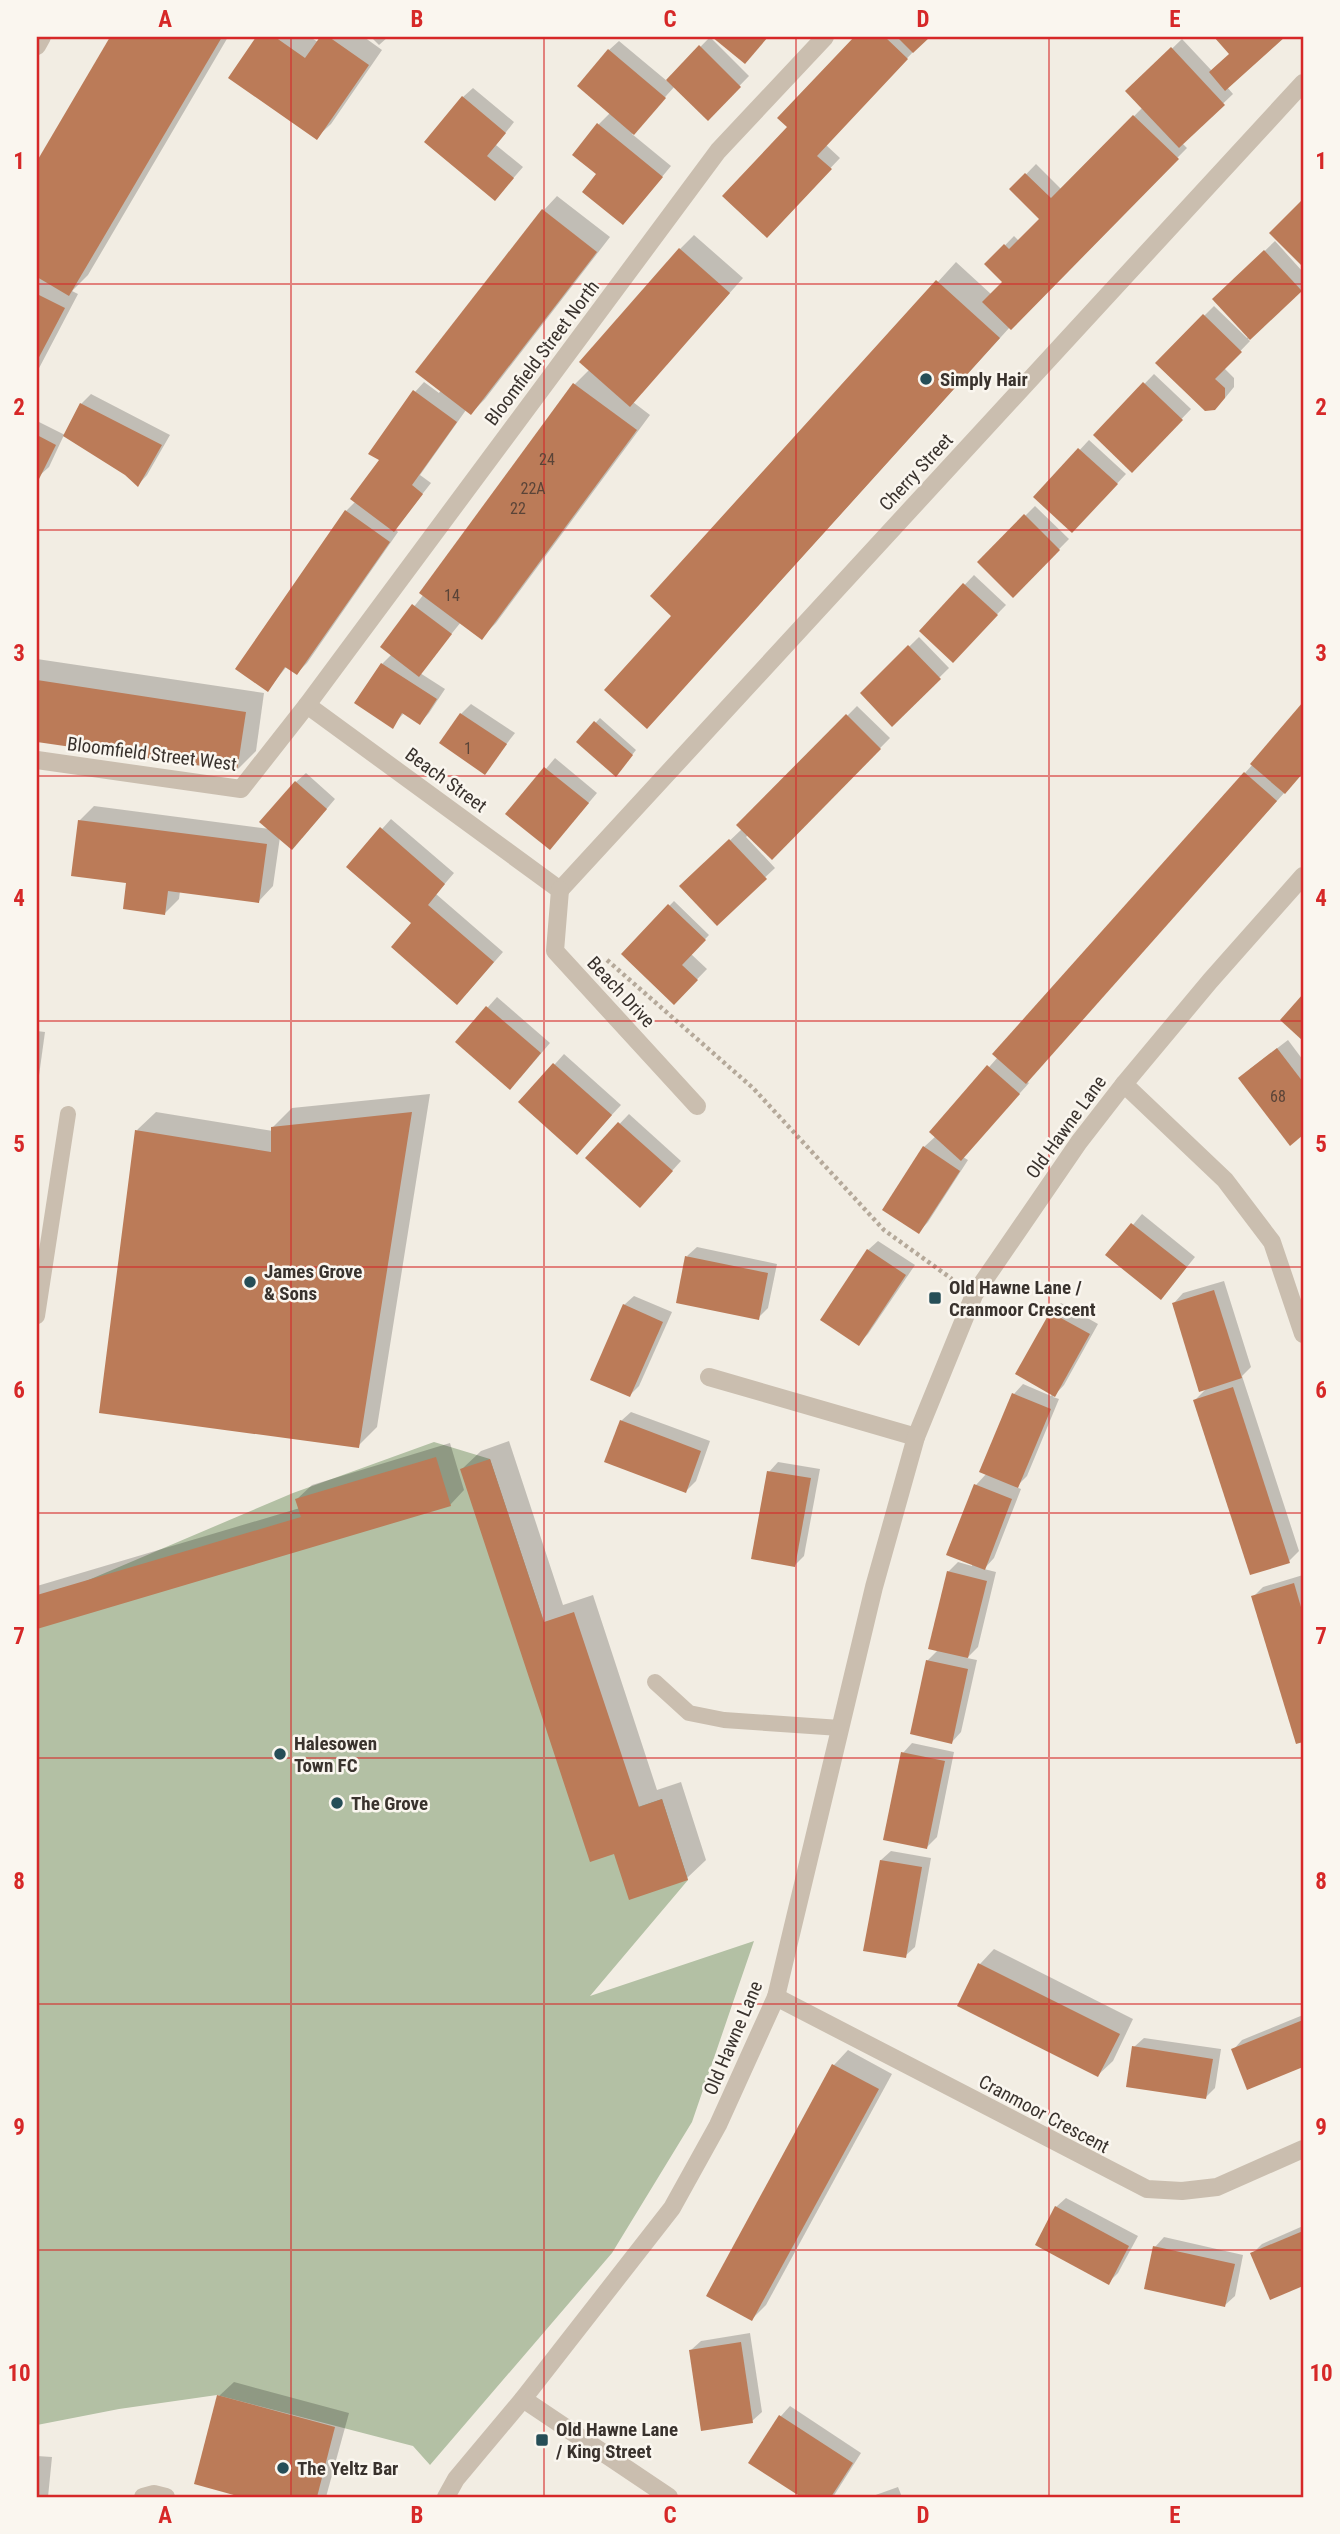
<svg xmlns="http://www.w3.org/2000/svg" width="1340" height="2534" font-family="'Roboto Condensed',sans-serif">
	<rect width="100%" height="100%" fill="#f2ede3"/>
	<path fill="#b3c0a4" d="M434 1442 490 1459 544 1622 638 1807 662 1799 688 1880 590 1996 754 1941 692 2122 612 2253 430 2465 413 2446 217 2395 119 2409 37 2425V1596L72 1587 293 1493Z"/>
	<g fill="#0003">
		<path d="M112 37H228L88 275 72 291 78 294 37 372V165Z"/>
		<path d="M259 37H310L318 42 322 37H364L382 50 331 124 316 138 230 78Z"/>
		<path d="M371 37H388L379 45Z"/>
		<path d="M710 37 749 76 708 118 675 86 632 134 671 166 632 213 599 174V124L610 113 609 50 619 41 667 81Z"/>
		<path d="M856 37H927L826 145 840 158 767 235 789 127 780 118Z"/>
		<path d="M1216 37H1283L1227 87 1233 94 1182 143 1187 148 1010 327 733 633 674 615 653 596 956 262 992 295 1005 282 987 264 1014 236 1019 241 1042 219 1012 189 1036 164 1062 190 1143 107 1128 91 1182 39 1212 71 1231 53Z"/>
		<path d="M473 88 514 122 496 145 523 167 495 199 463 97Z"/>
		<path d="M557 196 610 237 485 399 471 413 466 410 420 475 431 483 395 529 398 532 307 663 297 673 287 666 268 690 346 511 356 501 381 460 415 392 424 382 439 393 441 390 543 211Z"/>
		<path d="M694 235 743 278 633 402 650 415 496 623 482 637 461 622 420 673 445 689 429 713 420 723 404 713 392 726 382 664 392 654 382 647 424 594 421 592 575 384 590 369 680 249Z"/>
		<path d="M1275 241 1303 272V288L1248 339 1250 341 1224 368 1234 378V387L1225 398 1157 363 1214 306 1247 338 1249 336 1215 299Z"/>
		<path d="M1154 374 1191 409 1132 471 1095 435Z"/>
		<path d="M91 394 170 435 147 475 138 485 126 473 64 435 49 467 39 476 37 475V421L65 435 81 404Z"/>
		<path d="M1089 440 1126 474 1082 521 1036 497Z"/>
		<path d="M1035 506 1069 539 1013 596 979 562Z"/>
		<path d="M974 575 1006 605 953 660 921 631Z"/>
		<path d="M919 637 949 668 892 724 862 693Z"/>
		<path d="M37 659 264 693 256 751 237 770 37 740Z"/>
		<path d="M471 704 515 733 485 772 442 743 461 714Z"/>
		<path d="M1303 704V772L1026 1081 1029 1083 963 1157 968 1160 928 1222 919 1232 924 1147 936 1136 932 1132 998 1057 995 1054 1253 764Z"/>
		<path d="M857 706 890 738 772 858 748 835 746 837 775 868 717 923 682 886 742 829 739 825Z"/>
		<path d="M600 718 636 750 620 770 578 742Z"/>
		<path d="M555 758 597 793 559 838 508 814Z"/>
		<path d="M306 773 335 799 302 838 280 837 273 886 259 901 180 891 179 899 165 913 79 821 94 806 270 829 296 782Z"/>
		<path d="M391 819 454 873 436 894 503 952 467 993 414 923 349 866Z"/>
		<path d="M674 901 709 935 691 954 707 969 674 1003 623 954Z"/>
		<path d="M497 997 550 1043 520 1078 457 1042Z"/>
		<path d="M37 1031 45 1032 37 1090Z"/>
		<path d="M1288 1040 1303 1060V1133L1290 1143 1250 1069Z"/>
		<path d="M564 1054 621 1105 586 1143 521 1102Z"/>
		<path d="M430 1094 377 1427 358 1446 137 1130 156 1112 273 1131V1127L292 1108Z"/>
		<path d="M629 1114 681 1161 649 1196 587 1158Z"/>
		<path d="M1142 1214 1195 1257 1170 1288 1108 1255Z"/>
		<path d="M878 1241 915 1265 868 1334 859 1343 868 1250Z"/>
		<path d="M697 1247 777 1264 768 1308 758 1318 687 1256Z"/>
		<path d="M1224 1281 1251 1367 1242 1376 1299 1551 1289 1561 1195 1400 1208 1387 1174 1303 1183 1293Z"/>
		<path d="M634 1296 672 1312 639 1386 630 1395 624 1305Z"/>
		<path d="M1061 1303 1098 1324 1064 1385 1053 1397 1059 1399 1027 1476 1016 1487 1021 1489 994 1558 984 1569 996 1572 978 1647 967 1658 977 1660 961 1732 952 1742 927 1661 939 1649 948 1572 958 1562 972 1566 976 1485 987 1473 1014 1394 1023 1384 1051 1396 1052 1394 1051 1313Z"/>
		<path d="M631 1412 710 1441 696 1481 686 1491 621 1421Z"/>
		<path d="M509 1441 563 1605 593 1595 657 1790 681 1782 706 1860 687 1878 615 1852 462 1469 481 1451Z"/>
		<path d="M450 1443 464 1490 450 1505 37 1627V1586L300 1508 297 1499 312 1485Z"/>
		<path d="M778 1462 820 1469 804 1556 795 1565 769 1472Z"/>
		<path d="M1303 1575V1740L1297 1742 1253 1597 1263 1587Z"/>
		<path d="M912 1743 954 1752 937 1837 927 1847 903 1753Z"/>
		<path d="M891 1851 931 1858 915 1947 905 1956 881 1860Z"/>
		<path d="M994 1949 1133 2019 1113 2061 1098 2075 959 2005 980 1964Z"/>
		<path d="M1303 2015V2065L1248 2088 1233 2050 1242 2040Z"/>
		<path d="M1144 2038 1221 2049 1215 2088 1206 2097 1134 2047Z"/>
		<path d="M848 2050 892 2074 766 2305 752 2319 708 2295 834 2065Z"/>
		<path d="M1066 2198 1138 2236 1118 2273 1108 2283 1056 2207Z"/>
		<path d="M1303 2226V2284L1271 2297 1253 2253 1262 2244Z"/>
		<path d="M1164 2237 1243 2255 1235 2296 1225 2305 1155 2247Z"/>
		<path d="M750 2333 762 2412 752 2421 691 2350 701 2341Z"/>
		<path d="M234 2382 349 2413 326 2497H248L196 2483 219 2396Z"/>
		<path d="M790 2406 861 2453 833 2497H805L751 2462 781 2416Z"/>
		<path d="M37 2456 52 2457 48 2497H37Z"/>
		<path d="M898 2487 902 2497H870Z"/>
	</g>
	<g fill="#bb7b58">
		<path d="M110 37H222L69 296 37 277V161Z"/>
		<path d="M256 37H275L305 58 320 37H329L369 65 317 140 228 78Z"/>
		<path d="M712 37H768L745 64Z"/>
		<path d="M854 37H885L908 59 817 156 832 169 767 238 722 196 787 127 777 118Z"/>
		<path d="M897 37H930L913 53Z"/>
		<path d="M1214 37H1285L1225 91 1209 72 1229 54Z"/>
		<path d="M699 45 741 87 708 121 666 80Z"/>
		<path d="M1171 47 1225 105 1179 148 1125 91Z"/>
		<path d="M608 49 666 98 634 135 577 86Z"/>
		<path d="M462 96 506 133 487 156 514 178 495 201 424 142Z"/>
		<path d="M1133 115 1179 159 1011 330 982 302 1002 282 984 264 1004 244 1009 249 1039 219 1009 189 1025 173 1051 198Z"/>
		<path d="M597 123 663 177 623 225 582 192 596 174 572 155Z"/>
		<path d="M1303 199V267L1269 233Z"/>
		<path d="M542 209 597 252 471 415 415 372Z"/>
		<path d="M679 248 730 293 630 407 579 362Z"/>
		<path d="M1264 250 1302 291 1250 340 1212 299Z"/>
		<path d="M936 280 1000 338 647 729 604 690 671 616 650 596Z"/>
		<path d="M37 294 65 308 37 361Z"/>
		<path d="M1203 314 1242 352 1215 379 1225 388V398L1215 410 1205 411 1155 363Z"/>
		<path d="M1143 382 1183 420 1132 473 1093 435Z"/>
		<path d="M573 383 637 430 482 640 419 593Z"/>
		<path d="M413 390 457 422 412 485 423 494 394 532 350 499 379 460 368 454Z"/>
		<path d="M80 403 162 445 138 487 125 475 63 436Z"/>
		<path d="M37 435 56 445 39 479 37 477Z"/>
		<path d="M1078 448 1118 484 1072 533 1033 497Z"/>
		<path d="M345 510 390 542 297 675 285 667 268 692 235 669Z"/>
		<path d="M1024 514 1060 550 1013 598 977 562Z"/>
		<path d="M963 583 998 615 953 663 919 631Z"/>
		<path d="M412 604 452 634 419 677 380 647Z"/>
		<path d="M908 645 941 679 892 727 860 693Z"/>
		<path d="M381 663 437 699 420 725 402 713 393 729 354 703Z"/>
		<path d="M37 680 246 712 237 771 37 742Z"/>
		<path d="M1303 702V773L1285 794 1250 764Z"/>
		<path d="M460 713 507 744 485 775 439 743Z"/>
		<path d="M846 714 881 749 772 860 736 825Z"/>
		<path d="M594 721 633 755 616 777 576 742Z"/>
		<path d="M544 767 589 803 550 850 505 814Z"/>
		<path d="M1244 772 1277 801 1026 1084 992 1054Z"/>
		<path d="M295 781 327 809 292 850 259 822Z"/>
		<path d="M78 820 267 844 259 903 168 891 165 915 123 909 126 883 71 876Z"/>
		<path d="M380 827 445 884 428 905 494 962 457 1005 391 947 411 923 346 867Z"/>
		<path d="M729 839 767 879 717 926 679 886Z"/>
		<path d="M668 904 706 940 682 965 698 980 674 1005 621 954Z"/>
		<path d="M1303 994V1041L1280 1020Z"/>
		<path d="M486 1006 541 1053 510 1090 455 1042Z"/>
		<path d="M1277 1048 1303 1082V1135L1290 1146 1238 1078Z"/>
		<path d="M553 1063 612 1115 577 1155 518 1102Z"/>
		<path d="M987 1065 1020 1094 961 1161 929 1132Z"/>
		<path d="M412 1112 359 1448 99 1413 135 1130 271 1152V1127Z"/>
		<path d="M618 1122 673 1171 640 1208 585 1158Z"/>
		<path d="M923 1146 960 1171 919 1234 882 1210Z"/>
		<path d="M1131 1223 1187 1267 1161 1300 1105 1255Z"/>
		<path d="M867 1249 906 1275 859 1346 820 1320Z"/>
		<path d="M685 1256 768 1273 759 1320 676 1303Z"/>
		<path d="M1214 1290 1242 1378 1199 1392 1172 1303Z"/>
		<path d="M623 1304 663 1322 630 1397 590 1380Z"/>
		<path d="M1050 1312 1090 1334 1055 1397 1015 1374Z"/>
		<path d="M1233 1387 1290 1563 1250 1575 1193 1400Z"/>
		<path d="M1012 1393 1051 1409 1018 1488 979 1472Z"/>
		<path d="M620 1420 701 1451 686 1493 604 1462Z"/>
		<path d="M436 1457 451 1506 37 1629V1595L301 1517 295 1499Z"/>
		<path d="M490 1459 544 1622 574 1612 639 1807 662 1799 688 1880 629 1900 614 1854 590 1862 460 1469Z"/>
		<path d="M767 1471 811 1478 795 1567 751 1559Z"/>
		<path d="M974 1484 1012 1499 985 1570 946 1555Z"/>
		<path d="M947 1571 987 1581 968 1658 928 1649Z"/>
		<path d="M1294 1583 1303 1614V1742L1296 1744 1251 1596Z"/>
		<path d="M926 1660 968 1669 952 1744 910 1734Z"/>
		<path d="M901 1752 945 1761 927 1849 883 1840Z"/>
		<path d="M880 1860 922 1867 906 1958 863 1951Z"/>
		<path d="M978 1963 1120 2034 1098 2077 957 2006Z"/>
		<path d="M1303 2020V2067L1247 2090 1231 2049Z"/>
		<path d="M1132 2046 1213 2059 1206 2099 1126 2087Z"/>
		<path d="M832 2064 879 2089 752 2321 706 2296Z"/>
		<path d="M1055 2206 1129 2246 1109 2285 1035 2245Z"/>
		<path d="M1303 2231V2286L1270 2300 1250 2253Z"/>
		<path d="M1153 2246 1235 2264 1225 2307 1144 2289Z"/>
		<path d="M741 2342 753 2423 701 2431 689 2350Z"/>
		<path d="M217 2395 335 2427 317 2497H241L194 2484Z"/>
		<path d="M779 2415 853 2463 831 2497H801L748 2463Z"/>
	</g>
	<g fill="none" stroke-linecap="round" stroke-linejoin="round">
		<path stroke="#b5a99a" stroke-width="4.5" stroke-dasharray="3.5 3.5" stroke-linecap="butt" d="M607 960 753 1088 884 1230 952 1279"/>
		<g stroke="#cabeaf" stroke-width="16">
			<path d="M37 1316 68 1114"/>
			<path d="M655 1682 689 1713 724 1720 840 1728"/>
		</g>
		<g stroke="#cabeaf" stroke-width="18">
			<path d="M37 46 42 37"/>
			<path d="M307 705 560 890"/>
			<path d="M37 760 241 789 307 705 718 151 825 37"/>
			<path d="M560 890 1303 83"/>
			<path d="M560 890 555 951 697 1106"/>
			<path d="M1124 1084 1225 1180 1272 1242 1303 1334"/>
			<path d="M709 1377 916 1437"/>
			<path d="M776 1997 1147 2189 1182 2191 1217 2187 1303 2149"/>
			<path d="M523 2399 669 2497"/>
			<path d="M143 2497 154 2494 166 2497"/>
			<path d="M446 2497 456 2479 523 2399 672 2208 718 2125 776 1997 874 1587 916 1437 974 1295 1079 1142 1124 1084 1210 981 1303 876"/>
		</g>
	</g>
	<path fill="none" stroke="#d62828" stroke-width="2" stroke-opacity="0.55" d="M291 37V2497M544 37V2497M796 37V2497M1049 37V2497M37 284H1303M37 530H1303M37 776H1303M37 1021H1303M37 1267H1303M37 1513H1303M37 1758H1303M37 2004H1303M37 2250H1303"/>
	<g fill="#264e57" stroke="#faf6ef" stroke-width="2.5">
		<circle cx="926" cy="379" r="7"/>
		<circle cx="250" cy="1282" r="7"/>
		<rect x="928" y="1291" width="14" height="14" rx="3.5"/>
		<circle cx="280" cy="1754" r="7"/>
		<circle cx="337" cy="1803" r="7"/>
		<rect x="535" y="2433" width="14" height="14" rx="3.5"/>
		<circle cx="283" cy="2468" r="7"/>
	</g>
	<g text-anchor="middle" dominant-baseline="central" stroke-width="5" stroke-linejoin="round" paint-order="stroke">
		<g font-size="16" fill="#5a4438">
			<text x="547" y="459">24</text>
			<text x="533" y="488">22A</text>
			<text x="518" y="508">22</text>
			<text x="452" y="595">14</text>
			<text x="468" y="748">1</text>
			<text x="1278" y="1096">68</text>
		</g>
		<g font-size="19" fill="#39322d" stroke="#faf6ef">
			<text transform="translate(542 353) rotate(-53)">Bloomfield Street North</text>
			<text transform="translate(916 472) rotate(-47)">Cherry Street</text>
			<text transform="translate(152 754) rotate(7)">Bloomfield Street West</text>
			<text transform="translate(446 780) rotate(36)">Beach Street</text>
			<text transform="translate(621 992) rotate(47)">Beach Drive</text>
			<text transform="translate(1066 1127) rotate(-54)">Old Hawne Lane</text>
			<text transform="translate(733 2038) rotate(-67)">Old Hawne Lane</text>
			<text transform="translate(1044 2114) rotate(28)">Cranmoor Crescent</text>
		</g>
		<g font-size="19" font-weight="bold" fill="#39322d" stroke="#faf6ef" text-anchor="start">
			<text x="940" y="379">Simply Hair</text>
			<text x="264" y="1271">James Grove<tspan x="264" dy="22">&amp; Sons</tspan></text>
			<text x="949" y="1287">Old Hawne Lane /<tspan x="949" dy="22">Cranmoor Crescent</tspan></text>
			<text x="294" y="1743">Halesowen<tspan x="294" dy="22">Town FC</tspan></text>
			<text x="351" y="1803">The Grove</text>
			<text x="556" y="2429">Old Hawne Lane<tspan x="556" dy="22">/ King Street</tspan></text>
			<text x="297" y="2468">The Yeltz Bar</text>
		</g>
	</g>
	<rect width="1340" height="2534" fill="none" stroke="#faf6ef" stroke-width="77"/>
	<rect x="38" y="38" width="1264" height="2458" fill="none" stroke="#d62828" stroke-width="2.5"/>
	<g font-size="23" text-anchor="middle" font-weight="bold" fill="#d62828">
		<text x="165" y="27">A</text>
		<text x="417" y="27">B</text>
		<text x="670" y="27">C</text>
		<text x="923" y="27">D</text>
		<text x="1175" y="27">E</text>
		<text x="19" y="169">1</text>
		<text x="1321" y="169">1</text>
		<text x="19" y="415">2</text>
		<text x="1321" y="415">2</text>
		<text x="19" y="661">3</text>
		<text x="1321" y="661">3</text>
		<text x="19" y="906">4</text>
		<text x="1321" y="906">4</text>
		<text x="19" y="1152">5</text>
		<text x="1321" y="1152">5</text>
		<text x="19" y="1398">6</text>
		<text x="1321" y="1398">6</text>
		<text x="19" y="1644">7</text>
		<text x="1321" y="1644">7</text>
		<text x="19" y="1889">8</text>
		<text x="1321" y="1889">8</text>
		<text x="19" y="2135">9</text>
		<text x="1321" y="2135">9</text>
		<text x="19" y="2381">10</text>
		<text x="1321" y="2381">10</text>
		<text x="165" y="2523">A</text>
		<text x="417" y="2523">B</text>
		<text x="670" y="2523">C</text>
		<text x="923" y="2523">D</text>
		<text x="1175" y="2523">E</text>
	</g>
</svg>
